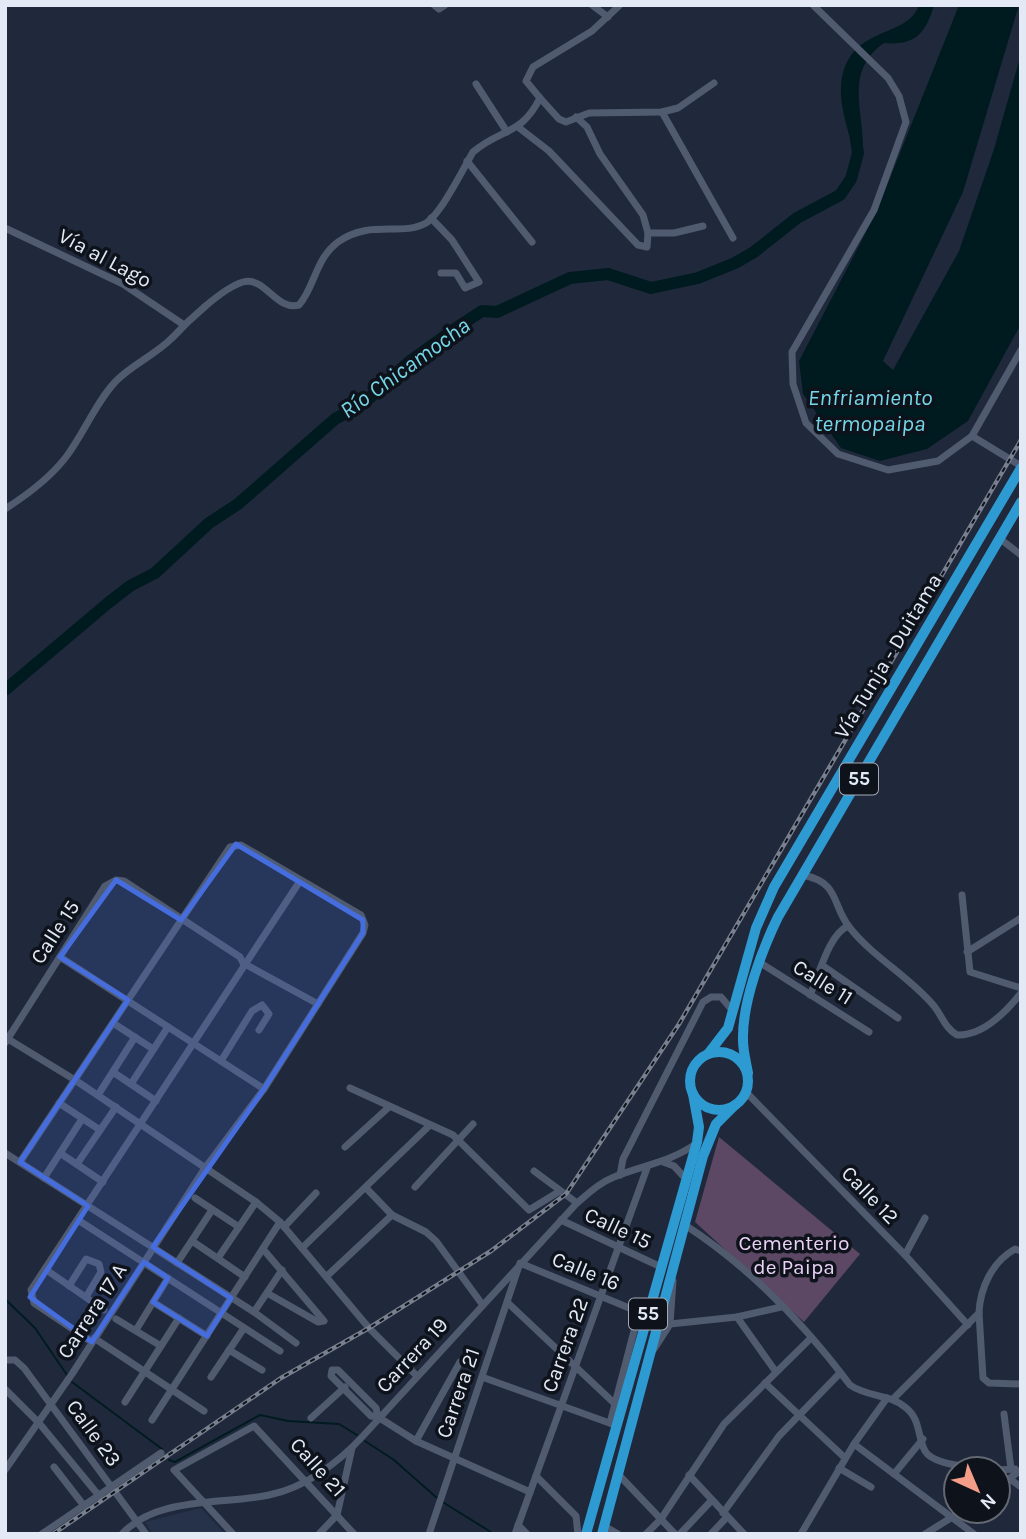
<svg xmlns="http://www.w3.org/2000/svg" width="1026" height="1539" font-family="Karla,sans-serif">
	<rect width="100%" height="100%" fill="#20293b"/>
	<path fill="#26324a" d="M201 1508 225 1534H153L145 1522Z"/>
	<path fill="#5c4864" d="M719 1137 860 1254 804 1322 695 1222Z"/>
	<g fill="#001b20">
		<path d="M919 5H934C926 34 914 46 884 43 843 72 865 111 863 152L853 154C850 132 839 108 841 85 847 24 907 40 919 5Z"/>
		<path d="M959 5H1019L963 192 883 361 893 370 959 251 994 149 1021 54V324L968 421 927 449 880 461 841 448 803 394 799 361 876 213Z"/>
	</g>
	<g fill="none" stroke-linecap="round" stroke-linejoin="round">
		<g stroke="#001b20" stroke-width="2">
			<path d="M5 1299 35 1328 67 1375"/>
			<path d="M72 1382 162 1449"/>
			<path d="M365 1441 394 1460 437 1498"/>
			<path d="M169 1460 175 1462 260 1415 288 1421 339 1424 357 1435"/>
			<path d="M441 1501 494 1534"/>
		</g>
		<path stroke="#001b20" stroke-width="12" d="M5 690 108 603 130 586 155 573 209 523 238 504 335 419 364 403 410 361 453 330 482 311 497 312 570 278 608 274 651 288 698 278 735 263 754 252 797 218 840 195 851 179 858 153 856 139"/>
		<g stroke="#505b70" stroke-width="7">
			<path d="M434 5 439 9 445 5"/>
			<path d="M592 5 608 17"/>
			<path d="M813 5 888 78 899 96 906 122 874 210 792 352 793 384 806 423 838 454 888 470 938 461 972 436 1021 350"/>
			<path d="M476 84 507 132"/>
			<path d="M540 98 559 119 566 122 589 113 662 112 678 108 714 83"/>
			<path d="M662 112 733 238"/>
			<path d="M576 117 587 127 600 154 643 215 648 233H674L703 226"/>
			<path d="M518 127 549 151 638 245 647 247 648 233"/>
			<path d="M467 161 532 242"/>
			<path d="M431 218 452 240 479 282 465 288 456 273H441"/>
			<path d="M5 228 123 284 184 325"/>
			<path d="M972 436 1021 466"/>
			<path d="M5 509C27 495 50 478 66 457 84 433 96 402 116 381 133 364 155 355 172 338 187 322 222 288 243 282 265 276 276 311 299 305 315 287 315 259 338 242 370 219 401 237 426 223 441 214 463 169 473 152 501 128 521 136 540 98L526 81 533 67 592 31 620 5"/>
			<path d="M999 538 1021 555"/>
			<path d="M803 875C841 883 831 905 850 928 874 958 910 977 934 1006 942 1016 945 1028 957 1035 983 1036 1006 1012 1021 993"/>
			<path d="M962 895 970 972 1021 988"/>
			<path d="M967 952 1021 918"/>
			<path d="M60 957 264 1089"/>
			<path d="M759 962 869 1032"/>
			<path d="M823 966 898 1018"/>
			<path d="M810 995C819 976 828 935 848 926"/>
			<path d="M113 1023 153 1049"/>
			<path d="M8 1039 75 1080 256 1202 280 1222 369 1328 417 1376"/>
			<path d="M5 1043 105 886 116 880 124 881 240 957 243 963 318 1004"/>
			<path d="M221 1061 252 1011 262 1005 269 1014 259 1030"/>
			<path d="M113 1072 156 1101"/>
			<path d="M131 1084 168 1027"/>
			<path d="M350 1088 453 1135 529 1210 560 1191"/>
			<path d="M746 1092 905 1255 968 1325"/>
			<path d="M98 1095 135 1037"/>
			<path d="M59 1103 100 1130"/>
			<path d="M345 1147 389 1107"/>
			<path d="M5 1153 254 1312 296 1343"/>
			<path d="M60 1153 103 1182"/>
			<path d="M663 1162 674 1166 687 1180"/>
			<path d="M77 1164 116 1107"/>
			<path d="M534 1171 577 1203"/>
			<path d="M620 1175 623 1159 703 1002 711 997H721L732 1010"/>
			<path d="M44 1178 82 1119"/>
			<path d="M415 1187 473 1124"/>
			<path d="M367 1189 392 1215 426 1232 436 1241 482 1304"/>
			<path d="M195 1198 239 1227"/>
			<path d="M78 1220 280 1351"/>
			<path d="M561 1220 661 1267"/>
			<path d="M685 1225C748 1266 805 1325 850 1385 867 1397 889 1394 905 1407 921 1419 917 1436 925 1451 933 1465 968 1466 982 1469"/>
			<path d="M284 1227 316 1193"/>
			<path d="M192 1241 245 1277"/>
			<path d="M302 1248 429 1126"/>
			<path d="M263 1249 324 1321 318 1322 267 1293"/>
			<path d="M905 1255 925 1218"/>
			<path d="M218 1258 256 1202"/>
			<path d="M177 1263 212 1210"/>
			<path d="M45 1269 104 1310"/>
			<path d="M327 1276 392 1215"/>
			<path d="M69 1286 86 1259 99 1264 101 1272 86 1297"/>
			<path d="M153 1302 207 1336"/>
			<path d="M508 1303 614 1403"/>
			<path d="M254 1312 282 1270"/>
			<path d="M979 1313 983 1378 989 1383 1021 1384"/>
			<path d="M737 1317 776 1372"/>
			<path d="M116 1319 161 1346"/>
			<path d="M670 1324 737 1317 781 1307"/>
			<path d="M136 1330 168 1278"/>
			<path d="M94 1338 204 1411"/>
			<path d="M92 1342 34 1303 31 1290 300 881"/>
			<path d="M654 1349 670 1324 673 1281"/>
			<path d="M229 1350 262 1370"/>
			<path d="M5 1360H15L24 1368 146 1534"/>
			<path d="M211 1377 244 1328"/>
			<path d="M482 1377 615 1425"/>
			<path d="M765 1383 845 1458"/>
			<path d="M5 1389 39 1423 100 1497"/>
			<path d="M893 1399 979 1313C980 1288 992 1262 1015 1249L1021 1251"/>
			<path d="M125 1402 179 1318"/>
			<path d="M1004 1414 1011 1469"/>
			<path d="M378 1417 376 1408 338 1370H332L331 1376 371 1416 378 1417 416 1441 530 1492"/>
			<path d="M311 1418 345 1387"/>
			<path d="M152 1420 280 1222"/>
			<path d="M416 1441 460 1362"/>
			<path d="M854 1444 974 1534"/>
			<path d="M54 1467 85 1507"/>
			<path d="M839 1468 871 1487"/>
			<path d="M5 1470 72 1374 205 1168 264 1089 363 933 365 925 361 915 241 845 230 847 20 1162"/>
			<path d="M998 1470 1015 1469"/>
			<path d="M618 1474 675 1534"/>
			<path d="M894 1474 923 1439"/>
			<path d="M689 1475 744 1534"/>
			<path d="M536 1476 576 1516 578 1534"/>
			<path d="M1010 1479 1021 1487"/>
			<path d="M998 1487 1021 1470"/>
			<path d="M723 1513 779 1436 840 1373"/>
			<path d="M518 1525 527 1534"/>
			<path d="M604 1526 618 1534"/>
			<path d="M42 1534 161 1453"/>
			<path d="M122 1534C157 1496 222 1505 269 1495 305 1488 339 1462 363 1436L577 1203C589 1193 599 1183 614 1177 643 1165 671 1162 697 1143"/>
			<path d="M233 1534 174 1470 254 1426 354 1534"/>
			<path d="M319 1534 337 1515 352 1448"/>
			<path d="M429 1534 520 1263 639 1312 610 1423"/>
			<path d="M515 1534 647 1168"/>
			<path d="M646 1534 661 1519 724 1424 811 1338"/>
			<path d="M680 1534 711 1501"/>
			<path d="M711 1534 727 1517"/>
			<path d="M801 1534 854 1444 887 1398"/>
			<path d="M925 1534 962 1511"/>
		</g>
		<g stroke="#2e9ad2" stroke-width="10">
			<circle cx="719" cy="1081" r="29"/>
			<path d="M708 1054 728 1028 756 928 774 887 1021 468"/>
			<path d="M748 1073C746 1062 743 1051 743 1040 742 1002 762 950 778 917L1021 502"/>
			<path d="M586 1534 697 1142 699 1127 693 1094"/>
			<path d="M602 1534 703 1156 716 1124 735 1105"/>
		</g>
		<g stroke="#78808f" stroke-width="4.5">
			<path id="rail" d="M53 1534 281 1378 369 1328 491 1251 566 1194 679 1024 1021 440"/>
		</g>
		<use href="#rail" stroke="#0e121a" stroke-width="2" stroke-dasharray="5" stroke-linecap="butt"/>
	</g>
	<path fill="#456dde" fill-opacity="0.2" stroke="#456dde" stroke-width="5" stroke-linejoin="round" d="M236 844 363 920V933L264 1089 153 1247 231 1298 207 1336 153 1302 168 1278 144 1262 92 1342 30 1297 88 1206 20 1162 128 1000 60 957 116 880 181 920Z"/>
	<g text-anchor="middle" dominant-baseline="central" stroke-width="7" stroke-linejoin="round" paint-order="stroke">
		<g fill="#0e121a" stroke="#a3a9b4" stroke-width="2">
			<rect x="840" y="763.5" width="38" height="31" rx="5"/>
			<rect x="629" y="1298.5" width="38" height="31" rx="5"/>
		</g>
		<g font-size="19" font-weight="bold" fill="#e3eaf6">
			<text x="859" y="779">55</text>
			<text x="648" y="1314">55</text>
		</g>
		<g font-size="21" fill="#e3eaf6" stroke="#0e121a">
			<text transform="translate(105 258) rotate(28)">Vía al Lago</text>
			<text transform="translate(888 656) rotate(-59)">Vía Tunja - Duitama</text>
			<text transform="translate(55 932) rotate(-57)">Calle 15</text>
			<text transform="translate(823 982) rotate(32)">Calle 11</text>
			<text transform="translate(870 1195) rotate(46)">Calle 12</text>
			<text transform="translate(618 1228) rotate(25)">Calle 15</text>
			<text transform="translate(586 1271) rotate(22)">Calle 16</text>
			<text transform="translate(92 1311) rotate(-57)">Carrera 17 A</text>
			<text transform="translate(565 1345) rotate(-70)">Carrera 22</text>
			<text transform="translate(412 1355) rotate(-47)">Carrera 19</text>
			<text transform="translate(458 1393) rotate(-71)">Carrera 21</text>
			<text transform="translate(94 1433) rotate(54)">Calle 23</text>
			<text transform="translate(318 1467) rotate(48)">Calle 21</text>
		</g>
		<g font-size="21" fill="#ebd2f7" stroke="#0e121a">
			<text x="794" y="1243">Cementerio<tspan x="794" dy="24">de Paipa</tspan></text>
		</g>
		<g font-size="23" font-style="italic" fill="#75d6e7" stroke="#0e121a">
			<text transform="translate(405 368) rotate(-36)">Río Chicamocha</text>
			<text x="870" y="397">Enfriamiento<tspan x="870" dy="26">termopaipa</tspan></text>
		</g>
	</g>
	<rect width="1026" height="1539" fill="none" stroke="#e3eaf6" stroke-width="14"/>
	<g transform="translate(977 1490) rotate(136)"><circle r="33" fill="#0e121a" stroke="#636872" stroke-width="2"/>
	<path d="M0-5L12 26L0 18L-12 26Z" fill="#f49e89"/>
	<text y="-10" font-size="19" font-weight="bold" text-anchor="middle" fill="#e3eaf6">N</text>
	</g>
</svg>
